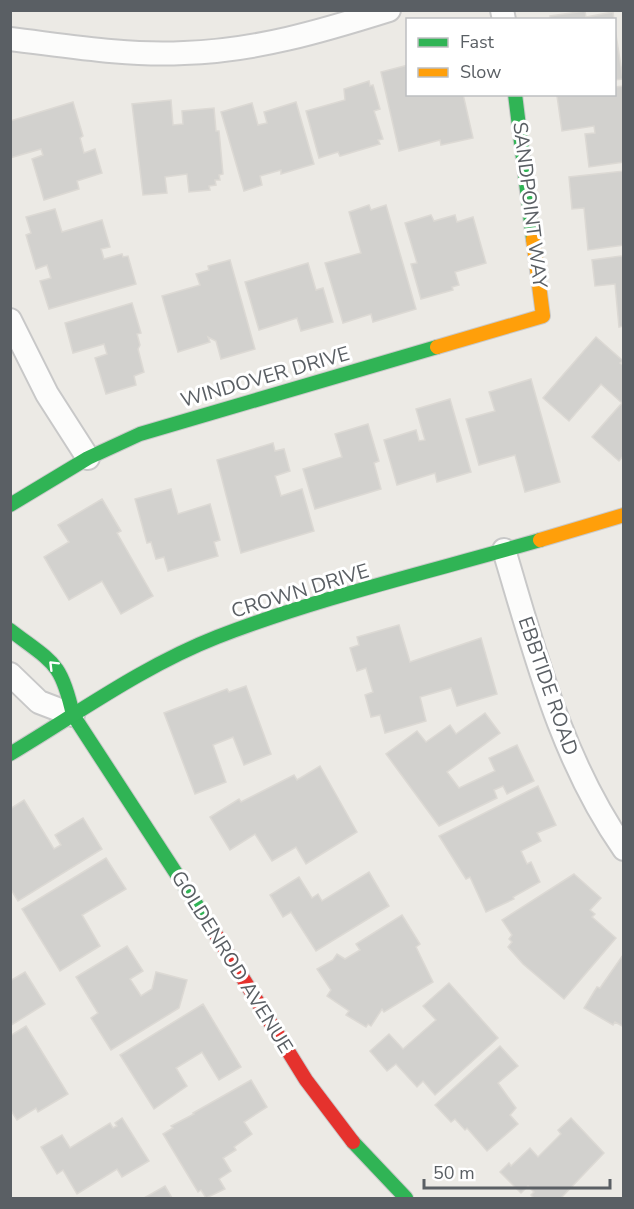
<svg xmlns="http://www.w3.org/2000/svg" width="634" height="1209" font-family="'Nunito Sans',sans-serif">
	<rect width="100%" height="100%" fill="#eceae5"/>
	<g fill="#d2d1ce" stroke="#dcd9d4" stroke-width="1.5">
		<path d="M585 11 586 17 613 12 614 20H550V16Z"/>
		<path d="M614 22 623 79 614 80Z"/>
		<path d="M408 65V94H463L473 138 441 145 440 140 399 151 381 72Z"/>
		<path d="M369 81 370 86 373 85 380 109 374 111 383 139 378 140 380 144 340 156 338 152 319 158 306 111 345 100 344 89Z"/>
		<path d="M624 86V162L589 167 585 134 595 133 594 126 562 131 557 96 614 94V87Z"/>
		<path d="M171 100 173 125 183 124 182 111 214 108 216 131H219L223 174 219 175 220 180H215L216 185 209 186 210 190 189 192 187 174 165 177 167 193 143 195 132 104Z"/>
		<path d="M73 102 83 136 80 138 84 153 95 149 102 173 77 181 79 189 44 200 32 159 43 155 41 149 10 158V121Z"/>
		<path d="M296 102 314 164 281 174V170L260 176 262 185 244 191 221 112 252 103 258 125 267 123 264 112Z"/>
		<path d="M624 171V245L588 250 584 208 572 209 569 177Z"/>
		<path d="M369 205 371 210 386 205 416 309 373 322 371 314 343 323 325 263 361 253 349 212Z"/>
		<path d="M55 209 62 232 102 220 110 247 101 249 104 259 122 254 123 257 128 256 136 284 49 309 40 281 51 278 47 265 36 269 26 235 31 233 26 217Z"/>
		<path d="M431 215 434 221 455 215 457 222 473 217 486 263 455 272 459 285 452 287 453 290 421 299 411 264 417 263 405 223Z"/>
		<path d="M621 256 624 258V326L619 327 615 284 595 286 592 260Z"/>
		<path d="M230 260 255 349 221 359 216 341 208 337 210 342 178 352 162 296 200 285 196 274 209 270 208 266Z"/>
		<path d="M308 263 316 290 323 288 333 322 301 331 297 318 259 330 245 282Z"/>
		<path d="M132 303 141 333 137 334 140 345 138 349 144 372 134 376 136 385 106 394 95 358 107 354 104 344 73 353 65 323Z"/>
		<path d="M596 337 623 361 620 363 624 366V455L619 461 592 437 622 403 601 384 569 421 543 398Z"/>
		<path d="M531 379 560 482 525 492 515 455 479 465 466 419 495 411 489 392Z"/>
		<path d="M450 399 471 472 437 482 435 473 397 485 384 440 416 430 419 441 425 440 416 409Z"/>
		<path d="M368 424 379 461 374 463 381 489 315 509 303 469 342 457 335 434Z"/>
		<path d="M273 443 275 451 284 449 290 471 275 476 281 496 302 489 314 531 241 553 217 460Z"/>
		<path d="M171 489 178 514 210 504 220 540 214 542 218 556 168 571 164 557 156 559 151 542 147 543 135 499Z"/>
		<path d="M102 499 121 531 117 533 153 596 121 614 102 581 69 600 44 557 69 542 58 525Z"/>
		<path d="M399 625 410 662 481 638 497 694 457 706 451 688 420 697 426 721 385 733 380 715 371 717 365 695 373 692 366 668 357 671 350 648 359 645 357 637Z"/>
		<path d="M246 686 271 754 244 765 233 737 213 745 226 782 195 794 164 713 227 689 229 692Z"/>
		<path d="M485 713 500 733 447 772 459 788 495 771 489 758 517 745 534 781 507 794 503 786 494 790 497 798 439 826 386 754 417 731 426 742 450 725 456 734Z"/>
		<path d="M320 766 357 832 306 864 296 847 272 861 255 834 230 850 210 817 239 799 241 802 294 775 297 780Z"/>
		<path d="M538 786 556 825 537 833 541 841 521 851 527 864 531 862 540 882 513 897 514 899 486 912 470 877 466 879 439 836Z"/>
		<path d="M24 800 54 849 61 845 55 835 83 818 102 849 18 901 10 888V809Z"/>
		<path d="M106 858 126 889 82 915 100 946 60 971 22 909Z"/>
		<path d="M369 872 389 906 316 951 291 912 283 917 270 895 299 877 312 898 318 894 322 901Z"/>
		<path d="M574 874 601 898 590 910 595 914 592 917 616 938 564 999 523 964 508 947 512 942 509 939 512 935 502 920Z"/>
		<path d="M402 915 420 944 416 947 433 982 384 1012 382 1009 371 1026 368 1024 366 1027 346 1015 349 1011 327 996 331 990 317 969 333 960 337 954 345 959 360 950 356 944Z"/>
		<path d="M127 946 143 971 130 979 141 996 152 989 156 972 187 980 179 1008 111 1050 91 1018 98 1013 76 977Z"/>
		<path d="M623 955H624V1027L615 1022 613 1025 584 1008 597 987 600 988Z"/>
		<path d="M25 972 45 1004 10 1026V981Z"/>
		<path d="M449 983 498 1038 435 1095 423 1081 417 1087 396 1064 387 1071 370 1051 389 1034 403 1049 436 1020 423 1006Z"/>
		<path d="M203 1004 241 1067 219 1080 202 1052 176 1068 187 1086 154 1109 120 1055Z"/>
		<path d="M26 1026 68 1094 38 1112 36 1108 17 1120 10 1109V1036Z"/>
		<path d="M500 1046 518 1066 498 1083 516 1108 510 1115 518 1124 487 1151 467 1128 465 1130 455 1119 451 1122 435 1105Z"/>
		<path d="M251 1080 267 1107 244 1122 252 1134 234 1147 236 1150 223 1158 231 1171 219 1179 225 1189 206 1198 201 1190 198 1192 163 1134 173 1128 171 1126 194 1114 193 1113Z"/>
		<path d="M122 1118 149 1161 122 1177 117 1169 77 1194 63 1170 57 1174 41 1147 62 1135 70 1148 110 1123 113 1128 117 1126 115 1123Z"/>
		<path d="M571 1118 604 1153 561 1198H534L531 1195 534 1192 528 1186 521 1193 500 1172 509 1163 511 1166 530 1148 538 1157 561 1134 558 1130Z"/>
		<path d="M165 1186 172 1198H144Z"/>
	</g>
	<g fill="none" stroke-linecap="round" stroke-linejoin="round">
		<g stroke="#c8c8c8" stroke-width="26">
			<g id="street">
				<path d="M502 10 504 20"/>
				<path d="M10 39C68 46 126 56 184 53 255 51 322 31 389 10"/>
				<path d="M10 320 47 394 88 458"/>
				<path d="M504 550C535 653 561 759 624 849"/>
				<path d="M10 674 39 702 73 715"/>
			</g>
		</g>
		<g stroke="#c9c9c9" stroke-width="16">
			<g id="fast">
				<path d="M515 94 533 239"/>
				<path d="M10 505 88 458 140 434 437 347"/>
				<path d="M10 630C53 663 61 661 73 715L213 930"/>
				<path d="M10 754C77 714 143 666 217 637 320 597 433 571 540 540"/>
				<path d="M353 1142 406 1198"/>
			</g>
		</g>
		<g stroke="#c9c9c9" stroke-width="16">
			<g id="slow">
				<path d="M437 347 543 316 533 239"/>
				<path d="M540 540 624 515"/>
			</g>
		</g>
		<g stroke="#c9c9c9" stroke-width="16">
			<path id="jam" d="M213 930 306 1080 353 1142"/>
		</g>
		<use href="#street" stroke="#fcfcfb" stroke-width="22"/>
		<use href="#fast" stroke="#30b455" stroke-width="14"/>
		<use href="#slow" stroke="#ff9f0a" stroke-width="14"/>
		<use href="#jam" stroke="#e5322d" stroke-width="14"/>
	</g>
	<defs><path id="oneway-chevron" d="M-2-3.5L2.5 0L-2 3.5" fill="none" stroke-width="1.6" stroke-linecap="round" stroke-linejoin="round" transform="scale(1.5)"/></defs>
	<use stroke="#fff" href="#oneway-chevron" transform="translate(53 665) rotate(-135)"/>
	<g text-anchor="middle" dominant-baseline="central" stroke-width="6" stroke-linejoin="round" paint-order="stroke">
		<g font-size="20" fill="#5a5f64" stroke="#fff">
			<text transform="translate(530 205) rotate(83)">SANDPOINT WAY</text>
			<text transform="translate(265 377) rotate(-16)">WINDOVER DRIVE</text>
			<text transform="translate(300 591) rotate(-17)">CROWN DRIVE</text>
			<text transform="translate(548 686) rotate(71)">EBBTIDE ROAD</text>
			<text transform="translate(232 962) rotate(58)">GOLDENROD AVENUE</text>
		</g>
	</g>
	<rect width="634" height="1209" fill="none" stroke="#5a5f64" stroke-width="24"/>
	<rect x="406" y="18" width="210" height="78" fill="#ffffff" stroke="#bdbfc1" stroke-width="1.5"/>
	<rect x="418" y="38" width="30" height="9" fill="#30b455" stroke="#bdbfc1" stroke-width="1.5"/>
	<text x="460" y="48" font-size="18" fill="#5a5f64">Fast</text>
	<rect x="418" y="68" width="30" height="9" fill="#ff9f0a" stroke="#bdbfc1" stroke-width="1.5"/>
	<text x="460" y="78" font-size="18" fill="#5a5f64">Slow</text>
	<path d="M424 1179v9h186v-9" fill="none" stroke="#5a5f64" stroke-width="3"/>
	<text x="433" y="1179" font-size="18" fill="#5a5f64" stroke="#ffffff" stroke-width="4.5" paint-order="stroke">50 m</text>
</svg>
